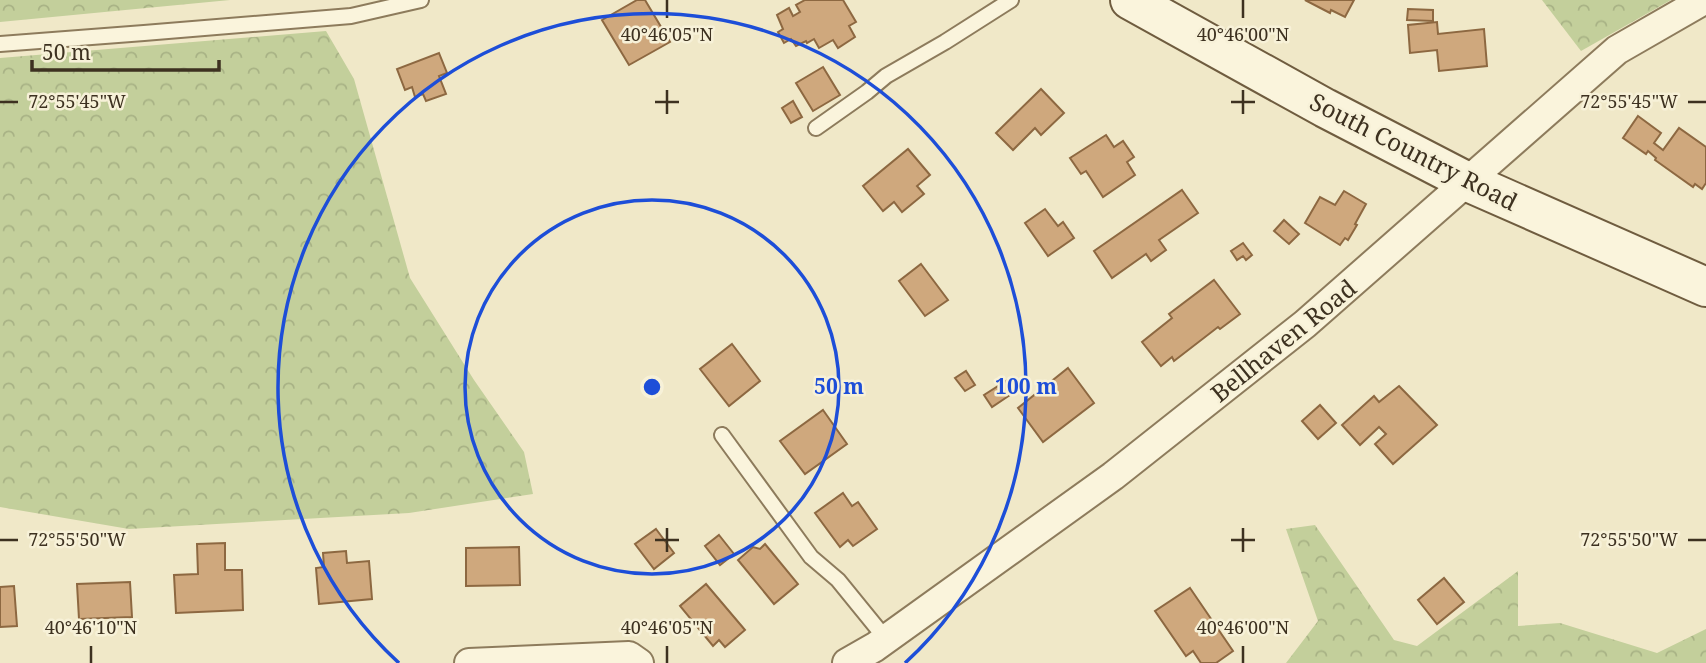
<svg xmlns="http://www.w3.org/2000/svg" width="1706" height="663" font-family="'Noto Serif',serif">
	<defs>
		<pattern id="forest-crowns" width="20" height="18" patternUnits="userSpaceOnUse" patternTransform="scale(1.75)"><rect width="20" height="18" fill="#c3cf9b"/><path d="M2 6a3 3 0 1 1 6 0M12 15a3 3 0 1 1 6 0" fill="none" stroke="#a8b285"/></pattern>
	</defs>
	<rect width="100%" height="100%" fill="#f0e8c8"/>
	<g fill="url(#forest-crowns)">
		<path d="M0 0H230L0 22Z"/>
		<path d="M1542 0H1671L1581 51Z"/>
		<path d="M326 31 354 79 410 278 474 380 524 452 533 494 409 513 129 529 0 507V58Z"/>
		<path d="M1315 525 1394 640 1417 646 1518 571V626L1560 623 1657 653 1706 629V663H1286L1318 621 1286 529Z"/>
	</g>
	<g fill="#cfa87d" stroke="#8d6841" stroke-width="2">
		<path d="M637 0H645L670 42 629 65 602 20Z"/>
		<path d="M805 0H843L856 22 849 26 855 37 838 48 833 40 819 48 814 39 807 43 806 41 796 46 791 39 784 43 778 32 783 29 777 15 789 8 793 16 800 12 796 5Z"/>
		<path d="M1305 0H1354L1345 17 1331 10 1330 13Z"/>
		<path d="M1408 9 1433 10V21L1407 20Z"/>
		<path d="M1437 22 1438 34 1484 29 1487 66 1439 71 1437 50 1410 53 1408 25Z"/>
		<path d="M439 53 447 73 439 76 446 94 426 101 423 94 415 97 412 87 405 90 397 69Z"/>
		<path d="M823 67 840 95 813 111 796 83Z"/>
		<path d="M1041 89 1064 113 1041 135 1035 128 1013 150 996 133Z"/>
		<path d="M793 101 802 117 791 123 782 108Z"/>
		<path d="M1638 116 1661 133 1654 143 1663 150 1679 128 1706 147V183L1702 189 1695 184 1693 187 1655 160 1656 158 1648 151 1646 154 1623 138Z"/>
		<path d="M1106 135 1114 147 1123 141 1134 157 1127 162 1135 175 1103 197 1086 171 1081 174 1070 158Z"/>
		<path d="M908 149 930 175 917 186 924 194 902 212 894 202 883 211 863 186Z"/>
		<path d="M1182 190 1198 213 1159 240 1166 250 1151 261 1146 254 1112 278 1094 251Z"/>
		<path d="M1344 191 1366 204 1355 224 1357 225 1348 240 1345 238 1340 245 1305 223 1320 197 1335 205Z"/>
		<path d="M1045 209 1058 226 1063 222 1074 238 1048 256 1025 223Z"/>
		<path d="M1284 220 1299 234 1289 244 1274 231Z"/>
		<path d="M1243 243 1252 255 1246 260 1243 256 1237 260 1231 251Z"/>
		<path d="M921 264 948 300 925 316 899 281Z"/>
		<path d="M1214 280 1240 314 1220 329 1218 327 1174 361 1172 357 1161 366 1142 342 1172 318 1169 314Z"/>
		<path d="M732 344 760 381 729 406 700 369Z"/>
		<path d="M1068 368 1094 403 1043 442 1018 408Z"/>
		<path d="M966 371 975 385 965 391 955 378Z"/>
		<path d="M1006 381 1013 393 992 407 984 395Z"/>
		<path d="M1399 386 1437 425 1393 464 1375 444 1386 434 1379 427 1360 445 1342 425 1374 396 1379 402Z"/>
		<path d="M1320 405 1336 423 1318 439 1302 421Z"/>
		<path d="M823 410 847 444 805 474 780 441Z"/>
		<path d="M843 493 852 506 858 502 877 529 853 546 848 540 840 547 815 513Z"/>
		<path d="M656 529 674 553 654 569 635 544Z"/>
		<path d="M719 535 734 554 720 565 705 546Z"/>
		<path d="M225 543V570H242L243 610 176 613 174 575 198 574 197 544Z"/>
		<path d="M765 544 798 584 774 604 738 560 753 547 760 549Z"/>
		<path d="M519 547 520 585 466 586V548Z"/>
		<path d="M346 551 347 563 369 561 372 599 319 604 316 568 324 567 323 553Z"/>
		<path d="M1444 578 1464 602 1437 624 1418 600Z"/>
		<path d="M130 582 132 617 79 619 77 584Z"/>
		<path d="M706 584 745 630 725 647 719 640 713 646 680 606Z"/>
		<path d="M14 586 17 626 0 627V587Z"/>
		<path d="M1190 588 1233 651 1216 663H1201L1193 651 1186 656 1155 611Z"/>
	</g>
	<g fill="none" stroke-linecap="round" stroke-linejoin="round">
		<g stroke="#8d7b5c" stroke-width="18">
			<g id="service">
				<path d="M0 44 144 33 351 16 421 0"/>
				<path d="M816 128 867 92 886 76 945 42 1011 0"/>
				<path d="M722 435 811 557 838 580 886 639"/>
			</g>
		</g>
		<g stroke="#8d7b5c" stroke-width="32">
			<g id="minor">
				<path d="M469 663 629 656 639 663"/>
				<path d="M847 663 875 647 1113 476 1305 324 1617 50 1704 0"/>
			</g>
		</g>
		<g stroke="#6f5c3f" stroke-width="42">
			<path id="secondary" d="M1130 0 1325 108 1468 182 1706 287"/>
		</g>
		<use href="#service" stroke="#faf4dc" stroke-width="14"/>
		<use href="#minor" stroke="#faf4dc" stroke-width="28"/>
		<use href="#secondary" stroke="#faf4dc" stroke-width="38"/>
	</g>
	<path fill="none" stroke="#3d3120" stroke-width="2.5" d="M667 0V18M1243 0V18M667 90V114M1243 90V114M0 102H18M655 102H679M1231 102H1255M1688 102H1706M667 528V552M1243 528V552M0 540H18M655 540H679M1231 540H1255M1688 540H1706M91 646V663M667 646V663M1243 646V663"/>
	<g fill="none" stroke="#1d4ed8" stroke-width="3.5">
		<circle cx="652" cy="387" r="187"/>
		<path d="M399 663A374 374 0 1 1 905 663"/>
	</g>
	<g text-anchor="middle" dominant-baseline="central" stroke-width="5" stroke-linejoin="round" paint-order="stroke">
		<g font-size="24" fill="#3d3120" stroke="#f7f1d8">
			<text transform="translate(1414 151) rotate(27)">South Country Road</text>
			<text transform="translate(1283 340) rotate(-39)">Bellhaven Road</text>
		</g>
	</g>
	<g font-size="18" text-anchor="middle" fill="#3d3120" stroke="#f7f1d8" stroke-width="5" stroke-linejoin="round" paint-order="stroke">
		<text x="667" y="41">40°46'05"N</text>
		<text x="1243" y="41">40°46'00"N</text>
		<text x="1629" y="108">72°55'45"W</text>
		<text x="77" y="108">72°55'45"W</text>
		<text x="1629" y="546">72°55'50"W</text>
		<text x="77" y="546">72°55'50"W</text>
		<text x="91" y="634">40°46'10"N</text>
		<text x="667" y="634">40°46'05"N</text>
		<text x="1243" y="634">40°46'00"N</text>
	</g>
	<circle cx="652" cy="387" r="10" fill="#1d4ed8" stroke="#f7f1d8" stroke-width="3.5"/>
	<g font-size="21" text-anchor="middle" font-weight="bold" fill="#1d4ed8" stroke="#f7f1d8" stroke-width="5" stroke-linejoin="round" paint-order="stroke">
		<text x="839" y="394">50 m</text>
		<text x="1026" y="394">100 m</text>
	</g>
	<path d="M32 60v10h187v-10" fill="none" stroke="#3d3120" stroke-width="3.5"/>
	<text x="42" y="60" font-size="21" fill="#3d3120" stroke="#f7f1d8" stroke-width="5" paint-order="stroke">50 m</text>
</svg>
